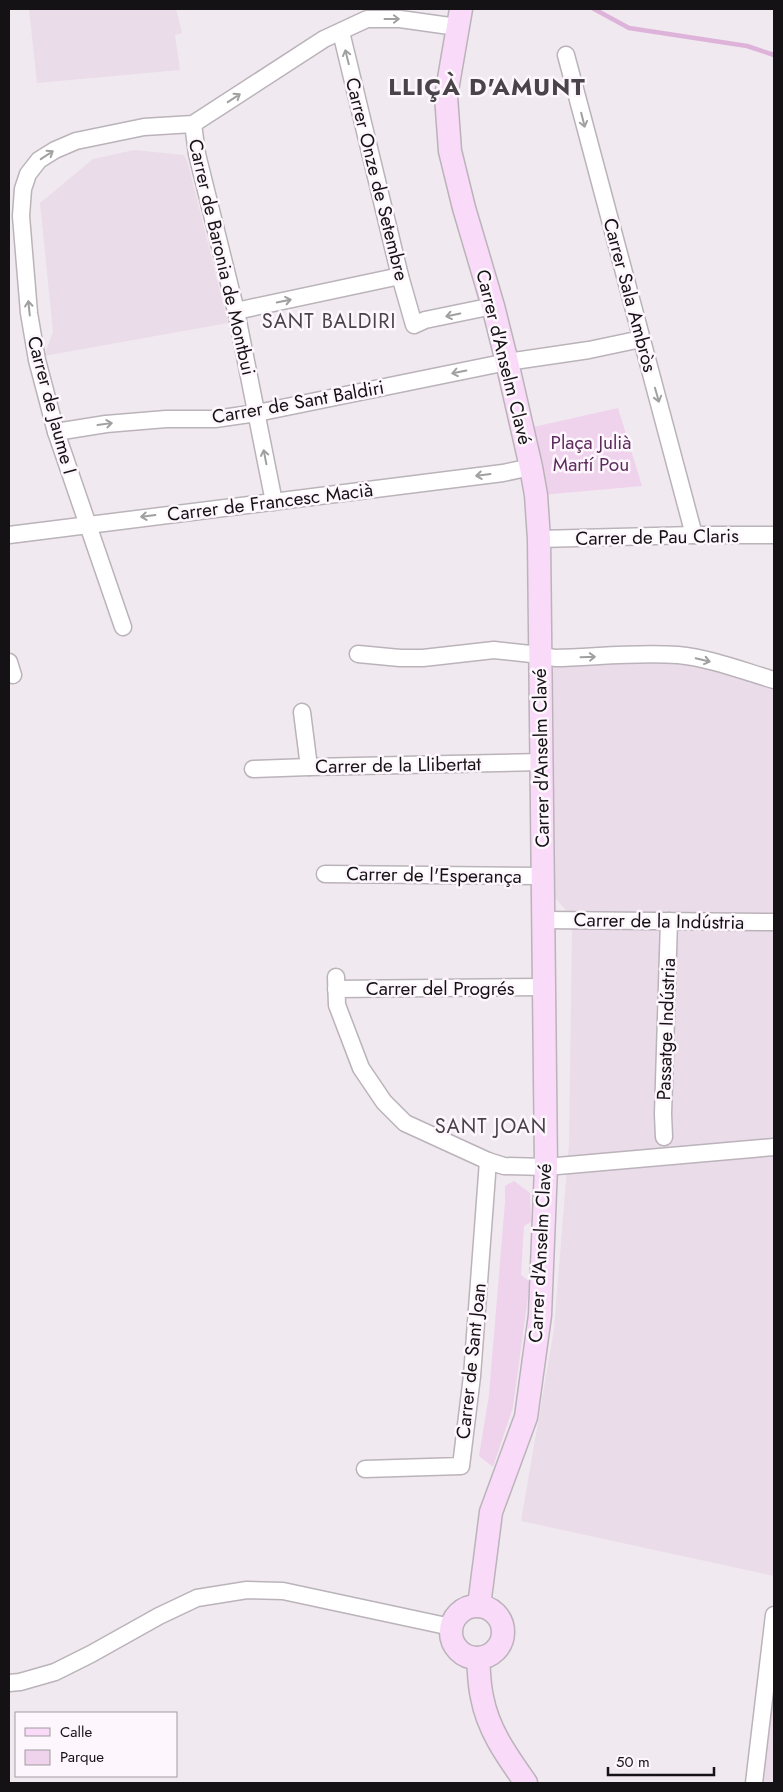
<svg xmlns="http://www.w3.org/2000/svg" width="783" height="1792" font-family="Jost,sans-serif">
	<rect width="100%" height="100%" fill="#f1e9f0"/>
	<g fill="#eadce9">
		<path d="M29 9H176L182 33 175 35 180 70 37 83Z"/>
		<path d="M134 150 184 155 188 164 228 323 44 356 53 332 40 203 93 159Z"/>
		<path d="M655 654 774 680V907L770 922H774V1576L521 1521 554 1329 569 1144 572 928 565 909 555 898 553 673 555 658Z"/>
		<path d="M774 1615V1783H754Z"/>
	</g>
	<g fill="#efd2ec">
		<path d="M618 408 642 486 541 495 529 428Z"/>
		<path d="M514 1181 530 1193 531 1222 524 1226 521 1275 530 1282 513 1407 493 1467 479 1456 489 1395 505 1202V1186Z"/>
	</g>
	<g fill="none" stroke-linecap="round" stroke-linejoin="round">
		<path stroke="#ddb3da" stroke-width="4.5" d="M594 9 629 28 747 46 774 55"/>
		<g stroke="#bbb3ba" stroke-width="19">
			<g id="street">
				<path d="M341 32 400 276 414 325 425 320 493 306"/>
				<path d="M566 55 694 535"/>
				<path d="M193 124 197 154 236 311 274 502"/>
				<path d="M236 311 400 276"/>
				<path d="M56 432 106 424 166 419H215L257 413 507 362 589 350 641 339"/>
				<path d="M9 535 503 473 531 467"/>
				<path d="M539 539 694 535H774"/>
				<path d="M123 627 56 432 37 360 29 313 21 216 23 189 28 174 39 160 55 150 76 141 144 127 193 124 324 39 367 19H400L457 27"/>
				<path d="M358 654 400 658H423L494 650 540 655 555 658C595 657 637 652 678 655 710 658 743 671 774 680"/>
				<path d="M9 662 13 675"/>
				<path d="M302 712 309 767"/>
				<path d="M253 769 309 767 542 762"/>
				<path d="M325 874 543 876"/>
				<path d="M543 920 774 922"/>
				<path d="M336 977 337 1005 361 1068 384 1102 405 1123 488 1161 504 1166 546 1167 774 1147"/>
				<path d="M336 989 544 987"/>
				<path d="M664 1137 663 1114 669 921"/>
				<path d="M365 1469 461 1466 472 1376 488 1161"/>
				<path d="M9 1683 20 1682 55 1672 91 1654 159 1616 197 1598 247 1590 283 1591 451 1627"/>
				<path d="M754 1783 774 1615"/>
			</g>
		</g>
		<g stroke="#bbb3ba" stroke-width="25">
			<g id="secondary">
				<path d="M461 9 446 96 450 151 464 208 493 306 507 362 531 467 536 495 539 539 546 1167 540 1315 526 1417 491 1512 479 1606"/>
				<circle cx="477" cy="1632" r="26"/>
				<path d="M478 1658C479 1671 479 1684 482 1697 488 1730 507 1756 526 1783"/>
			</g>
		</g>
		<use href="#street" stroke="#fff" stroke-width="16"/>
		<use href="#secondary" stroke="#f9daf8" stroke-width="22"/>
	</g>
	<defs><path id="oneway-shaft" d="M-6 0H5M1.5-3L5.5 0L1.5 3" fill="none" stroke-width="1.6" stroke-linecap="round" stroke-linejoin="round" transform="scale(1.25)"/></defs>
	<g stroke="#a1a0a1">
		<use href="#oneway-shaft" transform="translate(392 19)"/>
		<use href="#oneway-shaft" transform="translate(347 57) rotate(-104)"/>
		<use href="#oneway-shaft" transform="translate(234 98) rotate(-33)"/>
		<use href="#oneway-shaft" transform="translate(583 120) rotate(76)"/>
		<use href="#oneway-shaft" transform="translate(47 155) rotate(-33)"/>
		<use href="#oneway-shaft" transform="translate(284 301) rotate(-12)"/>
		<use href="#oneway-shaft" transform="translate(29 308) rotate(-96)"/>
		<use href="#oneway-shaft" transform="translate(453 315) rotate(168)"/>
		<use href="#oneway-shaft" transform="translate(459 372) rotate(169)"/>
		<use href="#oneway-shaft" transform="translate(657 395) rotate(74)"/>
		<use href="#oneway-shaft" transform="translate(105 424) rotate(-8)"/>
		<use href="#oneway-shaft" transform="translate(265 457) rotate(-101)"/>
		<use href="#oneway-shaft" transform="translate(483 475) rotate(173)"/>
		<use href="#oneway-shaft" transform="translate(148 516) rotate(173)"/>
		<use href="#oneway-shaft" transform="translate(588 657) rotate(-2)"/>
		<use href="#oneway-shaft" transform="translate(703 660) rotate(13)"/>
	</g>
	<g text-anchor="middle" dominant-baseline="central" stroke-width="5" stroke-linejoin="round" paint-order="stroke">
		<g font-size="19" fill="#151215" stroke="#fef6fd">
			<text transform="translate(377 179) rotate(76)">Carrer Onze de Setembre</text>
			<text transform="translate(222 257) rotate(77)">Carrer de Baronia de Montbui</text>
			<text transform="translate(630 295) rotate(75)">Carrer Sala Ambròs</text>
			<text transform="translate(504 357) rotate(76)">Carrer d'Anselm Clavé</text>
			<text transform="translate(298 402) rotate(-10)">Carrer de Sant Baldiri</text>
			<text transform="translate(52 405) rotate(75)">Carrer de Jaume I</text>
			<text transform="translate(270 502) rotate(-7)">Carrer de Francesc Macià</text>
			<text transform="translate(657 537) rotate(-1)">Carrer de Pau Claris</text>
			<text transform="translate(541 758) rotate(-91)">Carrer d'Anselm Clavé</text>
			<text transform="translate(398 765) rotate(-1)">Carrer de la Llibertat</text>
			<text transform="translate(434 875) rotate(1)">Carrer de l'Esperança</text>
			<text transform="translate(659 921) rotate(1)">Carrer de la Indústria</text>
			<text x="440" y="988">Carrer del Progrés</text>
			<text transform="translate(666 1029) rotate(-88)">Passatge Indústria</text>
			<text transform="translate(540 1253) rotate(-87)">Carrer d'Anselm Clavé</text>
			<text transform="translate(471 1361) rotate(-84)">Carrer de Sant Joan</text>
		</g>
		<g font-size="19" fill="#5d2b5c" stroke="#fef6fd">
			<text x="591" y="442">Plaça Julià<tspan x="591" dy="22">Martí Pou</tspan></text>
		</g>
		<g font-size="20" letter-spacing="1" fill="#4a444a" stroke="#fef6fd">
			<text x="329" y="321">SANT BALDIRI</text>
			<text x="491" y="1126">SANT JOAN</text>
		</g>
		<g font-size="24" font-weight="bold" letter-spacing="1" fill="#4a444a" stroke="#fef6fd">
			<text x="487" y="86">LLIÇÀ D'AMUNT</text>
		</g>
	</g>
	<rect width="783" height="1792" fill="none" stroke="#151215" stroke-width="20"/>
	<rect x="15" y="1712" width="162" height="65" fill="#fef6fd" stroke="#a19ba0"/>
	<rect x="25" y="1728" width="25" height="8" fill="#f9daf8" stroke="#a19ba0"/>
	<text x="60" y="1737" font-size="15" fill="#151215">Calle</text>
	<rect x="25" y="1750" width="25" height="15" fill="#efd2ec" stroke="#a19ba0"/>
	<text x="60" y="1762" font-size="15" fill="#151215">Parque</text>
	<path d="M608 1767v8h106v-8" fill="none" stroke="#151215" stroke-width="2.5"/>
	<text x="616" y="1767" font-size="15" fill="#151215" stroke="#fef6fd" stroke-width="4" paint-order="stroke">50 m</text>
</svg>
